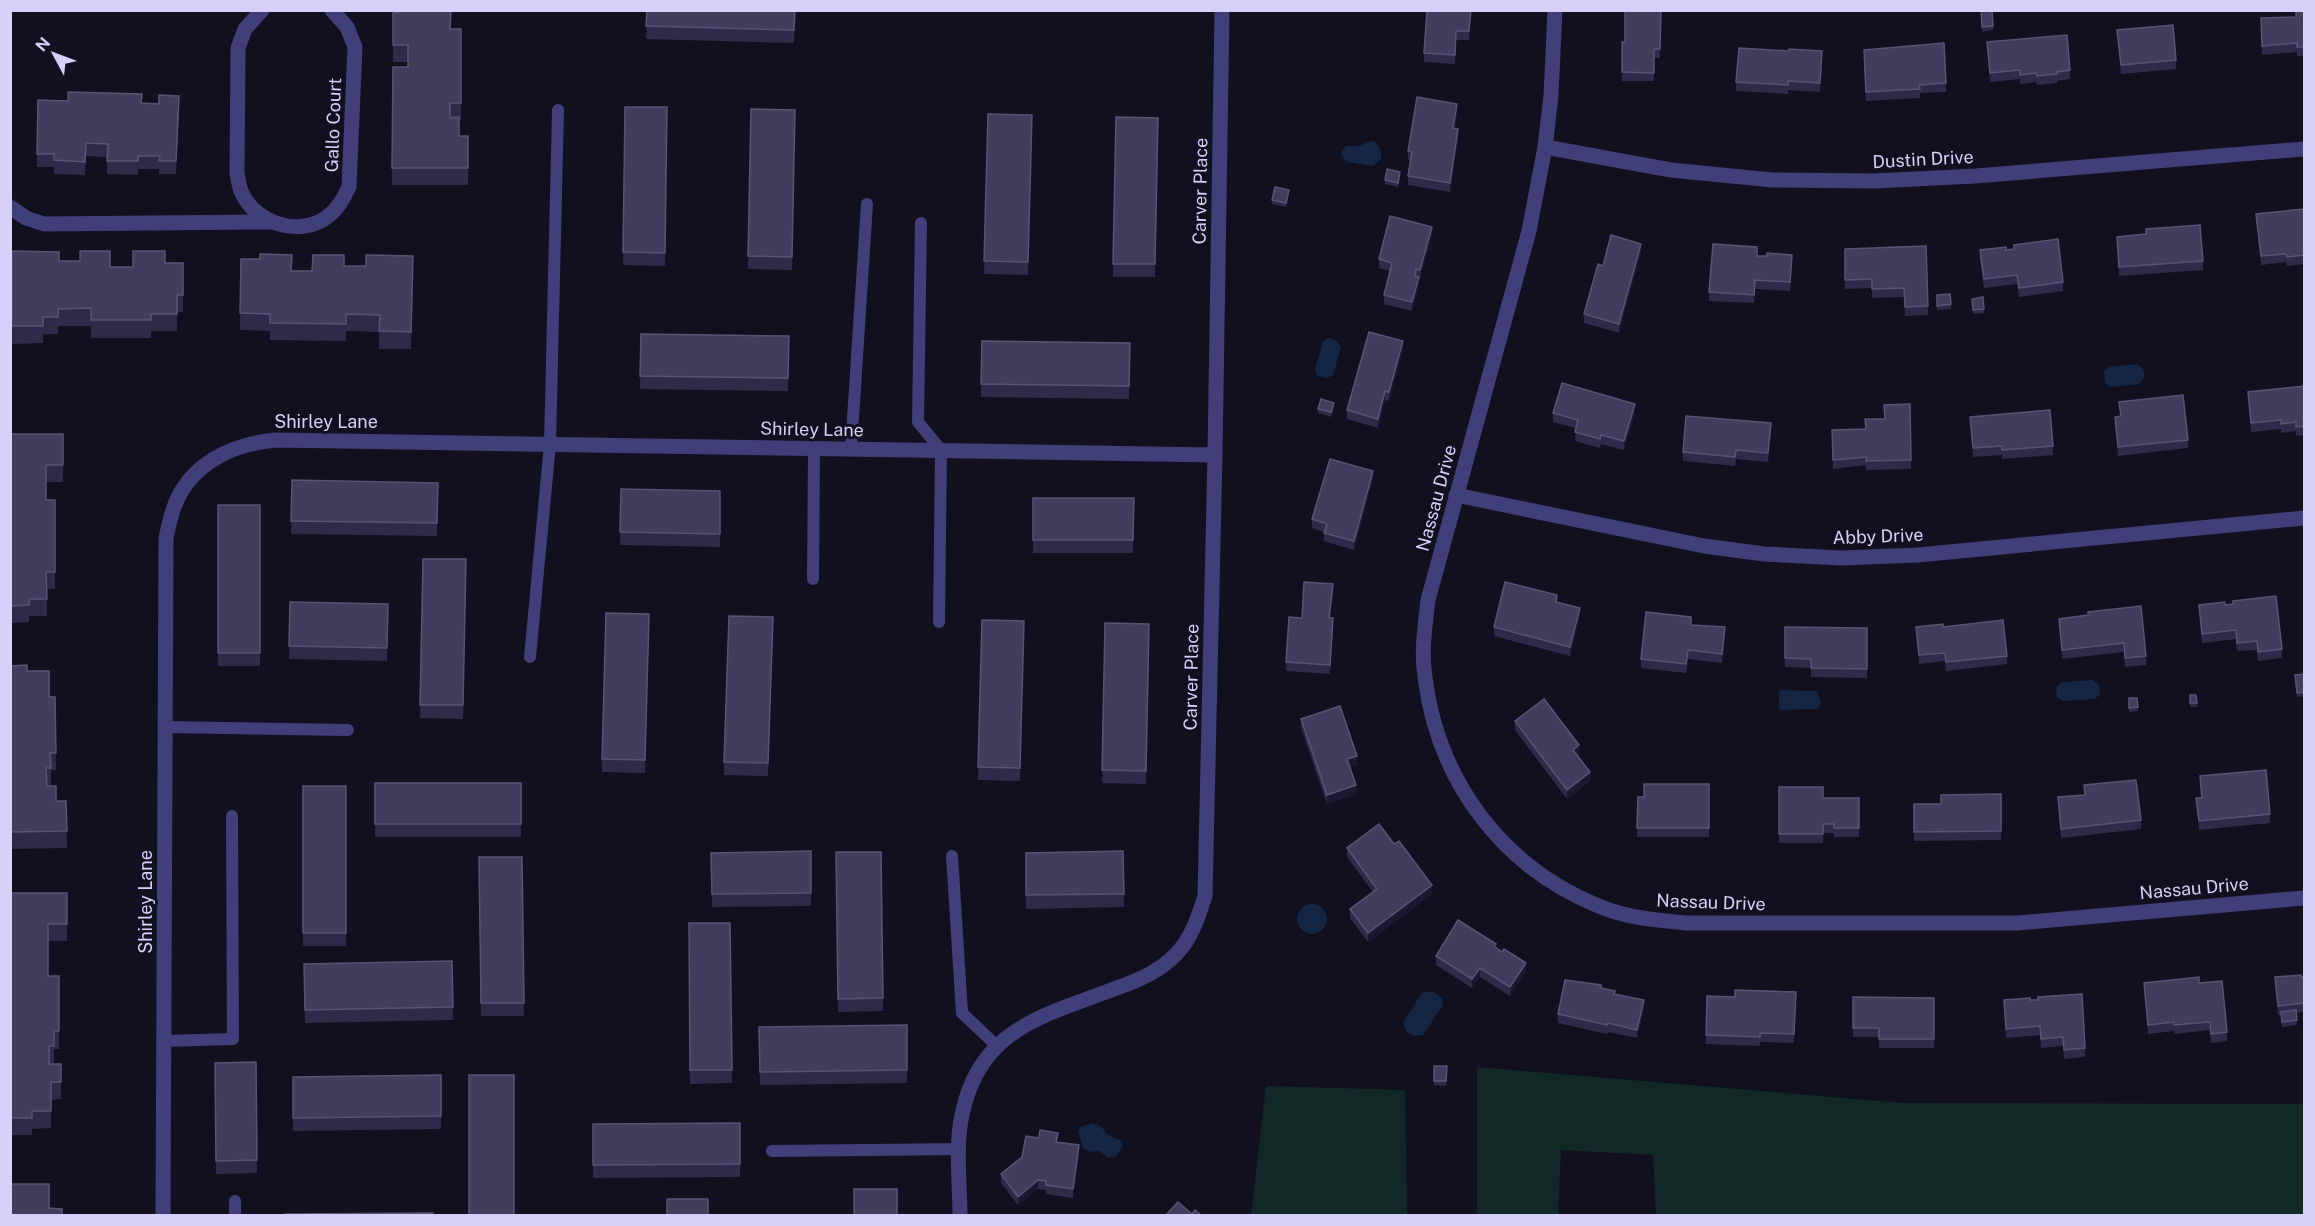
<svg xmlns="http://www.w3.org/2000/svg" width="2315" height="1226" font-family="'Public Sans',sans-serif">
	<rect width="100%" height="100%" fill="#120f1f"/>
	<g fill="#122827">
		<path d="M1477 1067 1903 1103 2304 1104V1215H1656L1653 1155 1561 1150 1558 1215H1477Z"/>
		<path d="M1266 1086 1405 1090 1407 1215H1251Z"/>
	</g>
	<g fill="#142643">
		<path d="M1373 141C1380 146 1382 150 1381 159L1373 166 1347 162 1342 156 1341 152 1346 146H1360L1367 142Z"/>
		<path d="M1328 338 1336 340 1341 347 1333 375 1327 378 1318 376 1315 370 1323 342Z"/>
		<path d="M2137 364 2143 369 2145 377 2139 384 2111 387 2105 383 2104 372 2109 367Z"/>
		<path d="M2093 680 2099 685 2100 694 2095 699 2063 701 2057 697 2056 688 2061 682Z"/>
		<path d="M1779 690 1817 691 1821 702 1817 709 1779 710Z"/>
		<circle cx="1312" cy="919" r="15"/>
		<path d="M1433 991 1442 998 1443 1005 1423 1035 1414 1036 1406 1031 1403 1022 1422 993Z"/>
		<path d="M1093 1123 1102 1127 1106 1134 1120 1140 1123 1146 1116 1156 1109 1158 1099 1151 1091 1152 1084 1149 1078 1133 1080 1127Z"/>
	</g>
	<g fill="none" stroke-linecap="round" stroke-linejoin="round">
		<g stroke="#413f79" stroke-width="12">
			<path d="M921 223 918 422 941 450 939 622"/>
			<path d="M851 449 867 204"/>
			<path d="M813 579 814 448"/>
			<path d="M530 657 550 444 558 110"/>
			<path d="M165 727 348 730"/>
			<path d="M952 856 962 1013 998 1047"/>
			<path d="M164 1041 233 1039 232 816"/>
			<path d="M772 1151 960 1149"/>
			<path d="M235 1201V1216"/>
		</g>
		<g stroke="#413f79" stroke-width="15">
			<path d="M262 10 245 29 238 48 237 173C238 179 239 186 241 191 254 223 299 238 327 217 338 209 343 199 349 187L355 47 347 27 332 10"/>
			<path d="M1555 10 1551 96 1545 147 1529 231 1428 600C1425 626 1421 652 1425 677 1438 782 1503 868 1601 907 1628 918 1657 920 1686 923H2017L2304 898"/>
			<path d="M1545 147 1671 170 1772 180 1874 181 1975 176 2304 149"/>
			<path d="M10 207 26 218 44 224 270 222"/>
			<path d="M1456 495 1704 546 1764 554 1841 558 1918 555 2304 518"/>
			<path d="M163 1216 166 538C168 529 170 519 173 510 188 464 232 444 276 440L1215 455"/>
			<path d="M960 1216C960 1183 955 1147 962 1115 979 1029 1043 1016 1114 989 1140 980 1166 969 1183 946 1194 931 1199 914 1205 896L1215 455 1222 10"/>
		</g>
	</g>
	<g fill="#302a4a">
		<path d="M647 10H795L794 43 646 39Z"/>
		<path d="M1471 10 1469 40H1456L1455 64 1424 62V53Z"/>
		<path d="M1661 10 1660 58H1654V81H1622V42H1625Z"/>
		<path d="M1981 10 1993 26V30L1982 32Z"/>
		<path d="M2304 10V56H2297V52L2262 55 2261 27 2296 17Z"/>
		<path d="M393 13 451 29H461V120H459V136H468V185H392L393 67H408V62H393Z"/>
		<path d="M2117 30 2176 60V69L2121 74Z"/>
		<path d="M1987 42 2070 70V79L2057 81V83L2037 85 2036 82 2020 84V79L1990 82Z"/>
		<path d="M1789 51 1822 60 1820 92 1788 90V94L1736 91V82Z"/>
		<path d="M1864 58 1946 83V92L1920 93V98L1866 101Z"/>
		<path d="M142 103 179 109 176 174H159V169H138V175L107 174V157L86 156 85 175 54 174V167H37V154Z"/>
		<path d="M625 107H667L665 266 623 265Z"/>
		<path d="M751 109 795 110 792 270 748 269Z"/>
		<path d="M1457 113 1455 128 1458 138 1450 192 1408 185V176L1410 160H1408V151Z"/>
		<path d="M988 114 1032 115 1028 275 984 274Z"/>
		<path d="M1116 117 1158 118 1155 277H1113Z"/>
		<path d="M1400 177 1398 187 1385 184V180Z"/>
		<path d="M1289 195 1286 207 1272 204V200Z"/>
		<path d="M2304 209V264L2287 266 2286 262 2261 265 2256 214Z"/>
		<path d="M1432 236 1420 279 1419 278V286L1412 311 1384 304V295L1390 271 1379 268V259Z"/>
		<path d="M2117 237 2203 261V270L2119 276Z"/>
		<path d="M2014 245 2063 282V291L2019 297 2017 284 1984 288 1980 259V250L2014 249Z"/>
		<path d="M1926 246 1928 315 1905 316 1904 297 1872 298V288L1845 289V249Z"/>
		<path d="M12 251 59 261 110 267H133L165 263H183V312H177V331H151V338H91V326H58V334H43V343L12 344Z"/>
		<path d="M1641 253 1619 333 1584 323V314L1603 266Z"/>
		<path d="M413 256 411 349H379V332L346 331V341L270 340V331L240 330 241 259 292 271H312L344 266H366Z"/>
		<path d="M1757 256H1767L1792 264 1790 291 1755 289 1754 303 1709 301V292Z"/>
		<path d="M1937 295 1951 304V309L1937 310Z"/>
		<path d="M1972 299 1984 309V313L1973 314Z"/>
		<path d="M641 334 789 336 788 391 640 389Z"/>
		<path d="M982 341 1130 343 1129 399 981 397Z"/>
		<path d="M1403 350 1389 401 1385 400 1378 428 1347 419V410Z"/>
		<path d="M2304 386V435L2296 436V431L2281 433V429L2251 432 2248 392Z"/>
		<path d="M2119 402 2188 440V448L2118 456 2115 417 2120 416Z"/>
		<path d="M1910 404 1911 469 1866 470V465L1833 469 1832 430 1865 429Z"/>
		<path d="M1334 407 1331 417 1318 413V409Z"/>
		<path d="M1553 413H1635L1624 450 1601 444 1600 448 1575 441 1576 428 1553 422Z"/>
		<path d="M1970 417 2053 446V455L2002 459V455L1973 457Z"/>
		<path d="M1771 432 1768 462 1736 459 1735 466 1683 461V452Z"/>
		<path d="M10 434H63V482H46V500H55V589H47V616H29V622L10 623Z"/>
		<path d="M292 480 438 483 437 536 291 534Z"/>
		<path d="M1373 480 1354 550 1324 541V532L1312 528V519Z"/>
		<path d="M621 489 720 491V547L620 545Z"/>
		<path d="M1033 498H1134L1133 553H1033Z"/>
		<rect x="218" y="505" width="42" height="161"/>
		<path d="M423 559H466L463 719 420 718Z"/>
		<path d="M1333 593 1330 618 1333 627 1330 674 1286 671V662L1302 618Z"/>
		<path d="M290 602 388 604 387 661 289 659Z"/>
		<path d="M2199 605H2225L2282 649V658L2258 661 2257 650 2237 651 2236 639 2202 643Z"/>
		<path d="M649 614 645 773 602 772V759Z"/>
		<path d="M2088 615 2146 656V665L2125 667 2124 652 2062 659 2059 619Z"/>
		<path d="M1580 617 1570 656 1494 636V627Z"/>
		<path d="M982 620 1024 621 1020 781 978 780Z"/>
		<path d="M1105 623 1149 624 1146 784 1102 783Z"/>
		<path d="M1691 625 1725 636 1722 663 1688 659 1686 673 1641 668V659Z"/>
		<path d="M1785 627 1867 628V678L1811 677V668L1785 667Z"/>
		<path d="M1916 627 2007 656V664L1946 671 1945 661 1919 664Z"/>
		<path d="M773 630 768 776 724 775V762Z"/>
		<path d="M10 666 27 671 49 697H55L56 770H51V785H47V786L56 801H66L67 848 10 849Z"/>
		<path d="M2304 674V696L2297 697 2295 679Z"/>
		<path d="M2190 695H2196L2197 707H2190Z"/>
		<path d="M2129 698 2138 707V711L2129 712Z"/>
		<path d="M1301 719 1357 765 1350 767 1356 794 1327 804 1301 728Z"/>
		<path d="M1515 721 1579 754 1578 756 1590 781 1567 799 1515 730Z"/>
		<path d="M2200 776 2270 814V823L2199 830 2196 798H2201Z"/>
		<rect x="375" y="783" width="146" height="54"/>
		<path d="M1709 784V837H1637L1638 797H1644Z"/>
		<path d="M2084 785 2141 820V829L2061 838 2058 797 2084 795Z"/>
		<rect x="303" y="786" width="43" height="160"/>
		<path d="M1779 787 1823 798H1859V837H1834V833H1823V843H1779Z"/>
		<path d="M2001 794V840L1914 841V804H1941Z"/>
		<path d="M1347 848 1432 894 1368 942 1350 918V909L1373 892 1347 857Z"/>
		<path d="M811 851V906L712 907 711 853Z"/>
		<path d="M1123 851 1124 907 1026 909V853Z"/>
		<path d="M836 852H881L883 1011 838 1012Z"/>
		<path d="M479 857H522L524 1016H481Z"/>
		<path d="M10 893H67V941H48V976H59V1049H54V1063H49V1064H61V1099L51 1100V1128L32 1129V1135H10Z"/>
		<path d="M689 923H730L732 1083 690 1084Z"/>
		<path d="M1496 947 1526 972 1510 996 1480 977 1472 988 1436 965V956Z"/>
		<path d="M452 961 453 1020 305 1023 304 964Z"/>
		<path d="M2275 977H2304V1012L2296 1013 2297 1025 2282 1027 2281 1015H2278Z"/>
		<path d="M2144 983H2199L2227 1032V1041L2211 1043 2210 1030 2174 1034V1031L2148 1034Z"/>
		<path d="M1601 988 1644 1009 1637 1038 1608 1032 1607 1034 1558 1023V1014Z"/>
		<path d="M1796 992 1794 1043 1760 1042V1046L1706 1044 1707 996 1735 997Z"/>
		<path d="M1853 997 1934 998V1048H1879V1037H1853Z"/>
		<path d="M2004 1000H2030L2085 1048V1057L2064 1059 2063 1046 2041 1048 2040 1035 2006 1038Z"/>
		<path d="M907 1025V1083L760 1085 759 1027Z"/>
		<path d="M256 1062 257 1173 216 1174 215 1063Z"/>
		<path d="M1434 1066H1447L1446 1086 1434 1085Z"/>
		<path d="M441 1075V1129L293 1131V1077Z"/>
		<path d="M740 1123V1177L593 1178V1124Z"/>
		<path d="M1057 1142 1079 1154 1073 1198 1046 1194V1190L1038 1189 1018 1205 1001 1183V1174Z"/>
	</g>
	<g fill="#1d1731">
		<path d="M1457 104V113L1453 137V128Z"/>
		<path d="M1458 129V138L1450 192V183Z"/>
		<path d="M1432 227V236L1420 279V270Z"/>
		<path d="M1641 244V253L1619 333V324Z"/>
		<path d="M1419 277V286L1412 311V302Z"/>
		<path d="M1403 341V350L1389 401V392Z"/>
		<path d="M1385 391V400L1378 428V419Z"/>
		<path d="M1635 404V413L1624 450V441Z"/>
		<path d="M1771 423V432L1768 462V453Z"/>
		<path d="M1373 471V480L1354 550V541Z"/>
		<path d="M1333 584V593L1329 627V618Z"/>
		<path d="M1580 608V617L1570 656V647Z"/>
		<path d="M1725 627V636L1722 663V654Z"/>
		<path d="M1579 745V754L1573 759V750Z"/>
		<path d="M1357 756V765L1347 768V759Z"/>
		<path d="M1590 772V781L1567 799V790Z"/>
		<path d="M1356 785V794L1327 804V795Z"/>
		<path d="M1432 885V894L1368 942V933Z"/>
		<path d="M1526 963V972L1510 996V987Z"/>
		<path d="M1480 968V977L1472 988V979Z"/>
		<path d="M1644 1000V1009L1637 1038V1030Z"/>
		<path d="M1079 1145V1154L1073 1198V1189Z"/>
		<path d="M1038 1180V1189L1018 1205V1197Z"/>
	</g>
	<g fill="#423c5d" stroke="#595376" stroke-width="1.5">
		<path d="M398 10H451L450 29H461V103H450V118L459 117V136H468V168H392L393 67H408V45H393V13H398Z"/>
		<path d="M647 10H795L794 30 646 26Z"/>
		<path d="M1427 10H1471L1469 31H1456L1455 55 1424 53Z"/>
		<path d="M1625 10H1661L1660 49H1654V73L1622 72V42H1625Z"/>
		<path d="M1981 10H1992L1993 26 1982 27Z"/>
		<path d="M2296 10H2304V47H2297V43L2262 46 2261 18 2296 17Z"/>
		<path d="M2173 25 2176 60 2121 65 2117 30Z"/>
		<path d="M2067 35 2070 70 2057 72V74L2037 76 2036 73 2020 75V70L1990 73 1987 42Z"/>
		<path d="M1944 43 1946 83 1919 85 1920 89 1866 92 1864 50Z"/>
		<path d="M1739 48 1789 51V49L1822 51 1820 83 1788 81V85L1736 82Z"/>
		<path d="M68 92 142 94 141 103 159 104V95L179 96 176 161H159L160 156H138V161H107L108 144 86 143 85 162 54 160V154H37L38 100 68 101Z"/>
		<path d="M1417 97 1457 104 1453 128 1458 129 1450 183 1408 176 1412 152 1408 151Z"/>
		<path d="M625 107H667L665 253 623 252Z"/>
		<path d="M751 109 795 110 792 257 748 256Z"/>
		<path d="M988 114 1032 115 1028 262 984 261Z"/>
		<path d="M1116 117 1158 118 1155 264H1113Z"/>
		<path d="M1387 169 1400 172 1398 183 1385 180Z"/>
		<path d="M1275 187 1289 190 1286 203 1272 200Z"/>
		<path d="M2304 209V255L2287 257 2286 254 2261 256 2256 214Z"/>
		<path d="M1390 216 1432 227 1420 270 1416 269 1415 276 1419 277 1412 302 1384 295 1392 263 1379 259Z"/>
		<path d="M2200 225 2203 261 2119 267 2117 237 2146 234V229Z"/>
		<path d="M1611 235 1641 244 1619 324 1584 314 1598 264 1603 266Z"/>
		<path d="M2058 239 2063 282 2019 288 2017 275 1984 279 1980 250 2006 247V250L2014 249V245Z"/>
		<path d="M1713 244 1757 247V256H1767V253L1792 255 1790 282 1755 280 1754 295 1709 292Z"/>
		<path d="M1926 246 1928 306 1905 307 1904 288 1872 289V279L1845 280V249Z"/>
		<path d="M12 251 59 252V261H80V251H110V267H133V251H165V263H183V295H177V314H151V320H91V308L58 309V317H43V326H12Z"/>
		<path d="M260 254 292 255 291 271H312L313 255H344V266H366V255L413 256 411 332 379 331 380 315 346 314V324L270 323V314L240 313 241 259H260Z"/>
		<path d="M1950 294 1951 304 1937 306V295Z"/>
		<path d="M1983 297 1984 309 1973 310 1972 299Z"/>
		<path d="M1369 332 1403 341 1389 392 1385 391 1378 419 1347 410Z"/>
		<path d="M641 334 789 336 788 378 640 376Z"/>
		<path d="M982 341 1130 343 1129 386 981 384Z"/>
		<path d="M1562 383 1635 404 1624 441 1601 435 1600 439 1575 432 1578 420 1553 413Z"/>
		<path d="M2304 386V426L2296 427V422L2281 424V420L2251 423 2248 392Z"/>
		<path d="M2183 395 2188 440 2118 447 2115 417 2121 416 2119 402Z"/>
		<path d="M1321 399 1334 403 1331 412 1318 409Z"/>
		<path d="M1910 404 1911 460 1866 461 1867 457 1833 460 1832 430 1866 429 1865 419H1885L1884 405Z"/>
		<path d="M2050 410 2053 446 2002 450V446L1973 448 1970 417Z"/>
		<path d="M1686 416 1771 423 1768 453 1736 450 1735 457 1683 452Z"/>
		<path d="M10 434H63V465H46V500H55V572H46L47 599H29V605L10 606Z"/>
		<path d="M1330 459 1373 471 1354 541 1324 533 1327 524 1312 519Z"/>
		<path d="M292 480 438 483 437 523 291 521Z"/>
		<path d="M621 489 720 491V534L620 532Z"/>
		<path d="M1033 498H1134L1133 540H1033Z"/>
		<rect x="218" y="505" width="42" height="148"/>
		<path d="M423 559H466L463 705H420Z"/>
		<path d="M1304 582 1333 584 1329 618H1333L1330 665 1286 662 1289 617 1302 618Z"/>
		<path d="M1505 582 1557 595 1556 602 1580 608 1570 647 1494 627Z"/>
		<path d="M2276 596 2282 649 2258 652 2257 641 2237 643 2236 630 2202 634 2199 605 2225 602V605L2233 604V601Z"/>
		<path d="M290 602 388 604 387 648 289 646Z"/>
		<path d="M2141 606 2146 656 2125 658 2124 643 2062 650 2059 619 2088 615V612Z"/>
		<path d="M1646 612 1691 617V625L1725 627 1722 654 1688 650 1686 664 1641 659Z"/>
		<path d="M606 613 649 614 645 760 602 759Z"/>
		<path d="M729 616 773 617 768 763 724 762Z"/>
		<path d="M982 620 1024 621 1020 768 978 767Z"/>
		<path d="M2003 620 2007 656 1946 662 1945 653 1919 655 1916 627 1943 624V627Z"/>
		<path d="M1105 623 1149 624 1146 771 1102 770Z"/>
		<path d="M1785 627 1867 628V669L1811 668V659L1785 658Z"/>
		<path d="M27 665V671H49V697H55L56 753H50L51 768H46L47 786H56V801H66L67 831 10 832V666Z"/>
		<path d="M2304 674V692L2297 693 2295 675Z"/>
		<path d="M2190 695H2196L2197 703H2190Z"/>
		<path d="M2129 698H2137L2138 707 2129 708Z"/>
		<path d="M1544 699 1579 745 1573 750 1590 772 1567 790 1515 721Z"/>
		<path d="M1340 706 1357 756 1347 759 1356 785 1327 795 1301 719Z"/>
		<path d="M2266 770 2270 814 2199 821 2196 798H2202L2200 776Z"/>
		<path d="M2136 780 2141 820 2061 829 2058 797 2085 795 2084 785Z"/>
		<rect x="375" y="783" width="146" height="41"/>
		<path d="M1644 784H1709V828H1637L1638 797H1644Z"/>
		<rect x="303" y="786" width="43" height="147"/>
		<path d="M1779 787H1823V798H1859V828H1834V824H1823V834H1779Z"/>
		<path d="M2001 794V831L1914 832V804H1941V795Z"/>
		<path d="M1379 824 1394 844 1399 841 1432 885 1368 933 1350 909 1377 889 1347 848Z"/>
		<path d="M811 851V893L712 894 711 853Z"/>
		<path d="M1123 851 1124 894 1026 895V853Z"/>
		<path d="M836 852H881L883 998 838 999Z"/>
		<path d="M479 857H522L524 1003H481Z"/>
		<path d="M10 893H67V924H48V976H59V1031L54 1032V1046H49V1064H61V1082H51V1111H32V1118H10Z"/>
		<path d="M1458 920 1496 944 1494 946 1502 952 1504 949 1526 963 1510 987 1480 968 1472 979 1436 956Z"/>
		<path d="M689 923H730L732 1070H690Z"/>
		<path d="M452 961 453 1007 305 1010 304 964Z"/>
		<path d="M2301 975V977H2304V1003L2278 1006 2275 977Z"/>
		<path d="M2199 977V983L2222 981 2227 1032 2211 1034 2210 1022 2174 1025V1022L2148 1025 2144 983Z"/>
		<path d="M1565 980 1601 985V988L1615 991 1614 994 1644 1000 1637 1030 1608 1023 1607 1025 1558 1014Z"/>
		<path d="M1735 990 1796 992 1794 1034 1760 1033V1037L1706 1035 1707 996 1735 997Z"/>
		<path d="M2082 994 2085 1048 2064 1050 2063 1037 2041 1039 2040 1026 2006 1029 2004 1000 2030 998V1000H2038V997Z"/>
		<path d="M1853 997 1934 998V1039H1879V1028H1853Z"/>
		<path d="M2296 1010 2297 1020 2282 1022 2281 1012Z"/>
		<path d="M907 1025V1070L760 1072 759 1027Z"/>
		<path d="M256 1062 257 1160 216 1161 215 1063Z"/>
		<path d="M1434 1066H1447L1446 1081H1434Z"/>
		<path d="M441 1075V1116L293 1118V1077Z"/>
		<rect x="469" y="1075" width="45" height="140"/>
		<path d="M740 1123V1164L593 1165V1124Z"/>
		<path d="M1040 1130 1058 1133 1056 1142 1079 1145 1073 1189 1046 1185V1181L1038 1180 1018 1197 1001 1174 1022 1157 1026 1136 1039 1138Z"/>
		<path d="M10 1184H49V1208L62 1209V1215H10Z"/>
		<rect x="854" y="1189" width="43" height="26"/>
		<rect x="667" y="1199" width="41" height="16"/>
		<path d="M1178 1202 1192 1214 1195 1210 1201 1215H1166Z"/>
		<path d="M433 1213V1215H285V1214Z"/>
	</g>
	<g text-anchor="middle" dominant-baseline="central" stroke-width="6" stroke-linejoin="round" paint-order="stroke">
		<g font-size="18" fill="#d6d1fa" stroke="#120f1f">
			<text transform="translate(333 125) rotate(-88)">Gallo Court</text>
			<text transform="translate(1923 159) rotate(-3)">Dustin Drive</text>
			<text transform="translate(1200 191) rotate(-89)">Carver Place</text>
			<text x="326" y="421">Shirley Lane</text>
			<text transform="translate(812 429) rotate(1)">Shirley Lane</text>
			<text transform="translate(1436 498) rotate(-75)">Nassau Drive</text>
			<text transform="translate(1878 536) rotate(-2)">Abby Drive</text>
			<text transform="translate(1191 677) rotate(-89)">Carver Place</text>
			<text transform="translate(2194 888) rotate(-5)">Nassau Drive</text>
			<text transform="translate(145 902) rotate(-90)">Shirley Lane</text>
			<text transform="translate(1711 902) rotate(2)">Nassau Drive</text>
		</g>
	</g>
	<rect width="2315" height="1226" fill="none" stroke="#d6d1fa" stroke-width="24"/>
	<g transform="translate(54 54) rotate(311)" stroke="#120f1f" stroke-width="4.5" paint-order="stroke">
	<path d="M0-4.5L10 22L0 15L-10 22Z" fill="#d6d1fa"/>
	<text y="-9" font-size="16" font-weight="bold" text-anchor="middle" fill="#d6d1fa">N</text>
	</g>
</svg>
